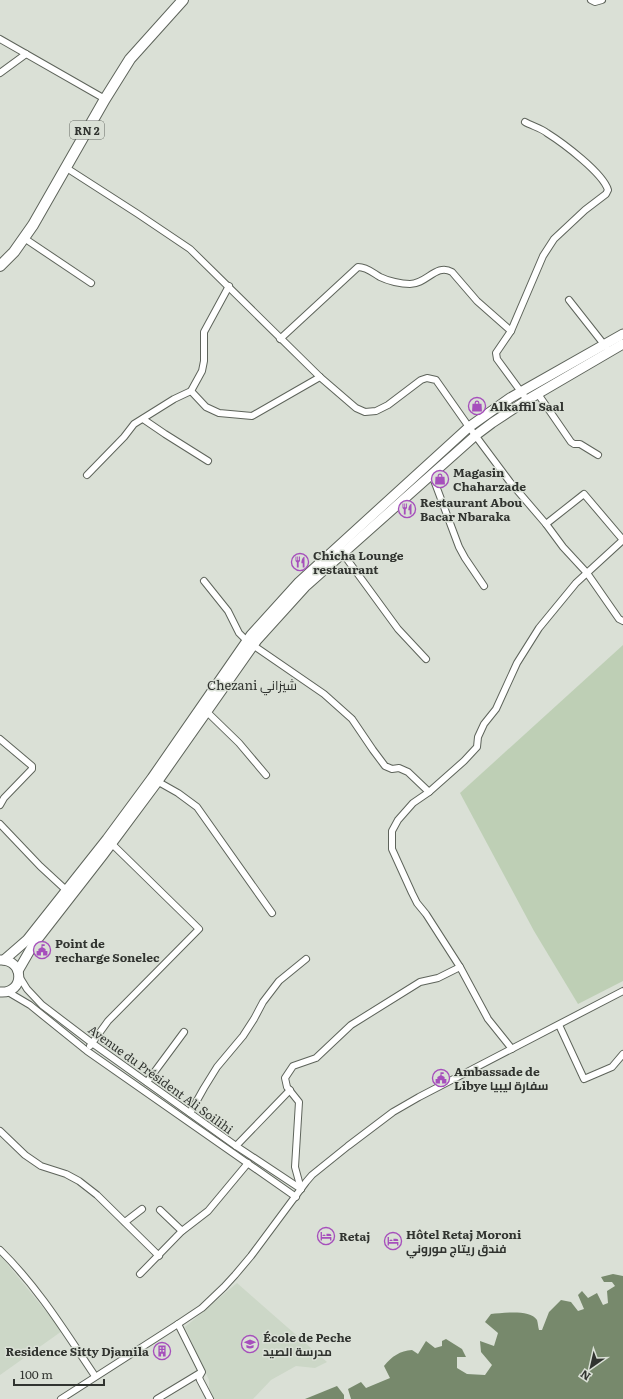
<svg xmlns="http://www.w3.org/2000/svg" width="623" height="1399" font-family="Literata,Cairo,serif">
	<rect width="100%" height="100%" fill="#dae0d6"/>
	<g fill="#ccd7c7">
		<path d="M0 1255 62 1331 0 1375Z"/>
		<path d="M237 1283 327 1362 315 1368 296 1366 271 1380 253 1399H212L209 1395V1380L185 1327Z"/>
	</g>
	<path fill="#becfb5" d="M623 645V981L578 1004 534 931 460 793Z"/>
	<g fill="#77896c">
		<path d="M613 1274 623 1276V1399H351L348 1389 361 1382 366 1388 390 1378 384 1366C392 1356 400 1351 412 1350L418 1354 426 1341 435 1348 442 1346V1341L446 1339 462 1349 466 1357H457V1368L467 1374 485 1375 492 1365 481 1352 480 1341 494 1346 498 1333 485 1322 491 1314C503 1313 530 1309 537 1320 538 1323 538 1327 539 1330H542L549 1312 561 1300 571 1302 578 1311 584 1309 578 1295 582 1291 588 1298 597 1293 603 1305 608 1303 607 1291 615 1286 612 1282H604L601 1277Z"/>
		<path d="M337 1386 344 1395V1399H305Z"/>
	</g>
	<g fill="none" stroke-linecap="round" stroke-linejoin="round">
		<g stroke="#5e645b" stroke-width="8">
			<g id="street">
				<path d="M591 0 595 2 602 0"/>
				<path d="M0 39 105 99"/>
				<path d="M0 73 26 54"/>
				<path d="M525 122C532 126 541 128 547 133 563 143 603 173 608 190L606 194 585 210 554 239 543 256 511 331 496 353 497 359 527 400"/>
				<path d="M65 167 138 214 190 249 320 377 356 408 365 412 376 411 388 405 421 380 427 378 436 380 469 427 510 482 546 524 563 547 587 573 619 619 623 621"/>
				<path d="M24 238 91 283"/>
				<path d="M569 300 606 347"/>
				<path d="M280 339 358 267C367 267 373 273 380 277 388 281 401 284 410 284 427 284 436 263 452 272L477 301 511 331"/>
				<path d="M191 391 206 407 219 413 252 416 320 377"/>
				<path d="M538 394 571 442 574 444H580L598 455"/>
				<path d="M143 419 165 434 208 461"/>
				<path d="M87 475 124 437 134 424 174 399 191 391 202 371 204 361V332L229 286"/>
				<path d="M432 475 459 547 465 558 484 586"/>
				<path d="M546 524 584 494 623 540"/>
				<path d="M341 551 398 629 426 659"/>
				<path d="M204 581 228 611 239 633 247 641 324 694 352 719 373 750 385 766 392 769 399 768 408 772 429 792"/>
				<path d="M204 709 239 743 266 775"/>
				<path d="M0 739 32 766V769L4 798 0 805"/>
				<path d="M155 780 178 793 197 807 272 913"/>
				<path d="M0 824 40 866 66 890"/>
				<path d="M19 976 27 989 42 1005 92 1043 236 1146 301 1189"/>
				<path d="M8 992 30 1005 87 1051 296 1197"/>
				<path d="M559 1025 584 1079 612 1067 623 1054"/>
				<path d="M90 1046 108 1021 199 929 109 841"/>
				<path d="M512 1049 488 1019 460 967 426 914 417 903 412 893 392 849V831L398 820 413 803 429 792 464 761 477 747 478 737 484 724 496 709 517 663 539 628 576 583 623 540"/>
				<path d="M147 1082 184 1032"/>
				<path d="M190 1113 204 1088 217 1067 243 1036 254 1019 263 1002 279 981 306 959"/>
				<path d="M0 1131 25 1155 41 1166 66 1174 79 1181 97 1195 159 1256"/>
				<path d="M236 1146 290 1090"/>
				<path d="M301 1189 295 1167 299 1102 287 1087 285 1078 293 1066 316 1058 351 1025 420 982 438 978 460 967"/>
				<path d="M160 1210 182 1231"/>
				<path d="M125 1222 142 1209"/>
				<path d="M0 1250C38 1287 66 1333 95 1376"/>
				<path d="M140 1274 182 1231 208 1211 248 1163"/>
				<path d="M178 1324 202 1372 199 1377 200 1380 210 1399"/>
				<path d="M61 1399 178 1324 202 1308 224 1287 235 1275 251 1256 306 1182 312 1175 348 1146 393 1112 419 1097 623 991"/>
				<path d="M157 1399 200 1373"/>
			</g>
		</g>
		<g stroke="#5e645b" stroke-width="11">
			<g id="secondary">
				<path d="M0 960C25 959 25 994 0 992"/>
				<path d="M4 960 27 940 107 839 152 778 251 635 299 582 469 427 510 398 623 334"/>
				<path d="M18 971 33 945 103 855 158 781 257 640 305 587 476 435 492 423 527 400 623 344"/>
			</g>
		</g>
		<g stroke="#5e645b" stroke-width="12">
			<path id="primary" d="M0 266 14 252 33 225 105 99 130 59 183 0"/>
		</g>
		<use href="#street" stroke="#fff" stroke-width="6"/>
		<use href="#secondary" stroke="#fff" stroke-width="9"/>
		<use href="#primary" stroke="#fff" stroke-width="10"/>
	</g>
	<defs>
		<g id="shop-ring" transform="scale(0.9)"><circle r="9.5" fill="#dae0d6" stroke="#a64fbc" stroke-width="1.5"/><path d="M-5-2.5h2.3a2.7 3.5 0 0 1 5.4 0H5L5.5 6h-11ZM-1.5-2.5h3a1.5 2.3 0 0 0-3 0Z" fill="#a64fbc"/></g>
		<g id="restaurant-ring" transform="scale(0.9)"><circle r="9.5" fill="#dae0d6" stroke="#a64fbc" stroke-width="1.5"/><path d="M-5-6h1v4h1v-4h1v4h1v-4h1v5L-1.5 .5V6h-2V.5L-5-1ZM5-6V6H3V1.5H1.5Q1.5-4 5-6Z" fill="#a64fbc"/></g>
		<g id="civic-ring" transform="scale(0.9)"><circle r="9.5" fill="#dae0d6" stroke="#a64fbc" stroke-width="1.5"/><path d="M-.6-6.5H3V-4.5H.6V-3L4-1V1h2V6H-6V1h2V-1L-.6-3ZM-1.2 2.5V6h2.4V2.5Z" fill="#a64fbc"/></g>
		<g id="hotel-ring" transform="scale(0.9)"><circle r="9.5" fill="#dae0d6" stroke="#a64fbc" stroke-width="1.5"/><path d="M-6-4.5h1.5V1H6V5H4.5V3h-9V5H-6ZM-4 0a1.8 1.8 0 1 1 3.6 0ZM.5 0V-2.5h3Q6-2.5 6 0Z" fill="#a64fbc"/></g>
		<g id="school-ring" transform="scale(0.9)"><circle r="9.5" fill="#dae0d6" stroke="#a64fbc" stroke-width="1.5"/><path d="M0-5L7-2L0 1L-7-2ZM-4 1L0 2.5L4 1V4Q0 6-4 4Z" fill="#a64fbc"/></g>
		<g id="building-ring" transform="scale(0.9)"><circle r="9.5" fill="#dae0d6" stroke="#a64fbc" stroke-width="1.5"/><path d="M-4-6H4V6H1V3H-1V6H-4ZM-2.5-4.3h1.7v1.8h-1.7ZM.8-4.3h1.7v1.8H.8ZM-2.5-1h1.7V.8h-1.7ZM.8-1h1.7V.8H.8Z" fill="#a64fbc"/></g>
	</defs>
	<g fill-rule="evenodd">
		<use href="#shop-ring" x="477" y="406"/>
		<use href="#shop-ring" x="440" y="479"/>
		<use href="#restaurant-ring" x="407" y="509"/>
		<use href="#restaurant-ring" x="300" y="562"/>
		<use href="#civic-ring" x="42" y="950"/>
		<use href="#civic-ring" x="441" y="1078"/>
		<use href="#hotel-ring" x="326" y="1236"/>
		<use href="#hotel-ring" x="393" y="1241"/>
		<use href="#school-ring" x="250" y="1344"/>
		<use href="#building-ring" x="162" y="1351"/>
	</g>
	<g text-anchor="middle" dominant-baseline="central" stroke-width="3" stroke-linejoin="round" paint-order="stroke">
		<rect fill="#dae0d6" stroke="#646862" stroke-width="1" x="70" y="121" width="34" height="18" rx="3"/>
		<g font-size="11" font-weight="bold" fill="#313430">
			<text x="87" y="130">RN 2</text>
		</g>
		<g font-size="12" font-weight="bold" fill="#313430" stroke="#dae0d6" text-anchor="start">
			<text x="490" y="406">Alkaffil Saal</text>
			<text x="453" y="472">Magasin<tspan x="453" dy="14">Chaharzade</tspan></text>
			<text x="420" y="502">Restaurant Abou<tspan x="420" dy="14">Bacar Nbaraka</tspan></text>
			<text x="313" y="555">Chicha Lounge<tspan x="313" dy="14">restaurant</tspan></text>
			<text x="55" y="943">Point de<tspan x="55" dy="14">recharge Sonelec</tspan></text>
			<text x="454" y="1071">Ambassade de<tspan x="454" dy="14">Libye سفارة ليبيا</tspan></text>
			<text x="406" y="1234">Hôtel Retaj Moroni<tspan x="406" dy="14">فندق ريتاج موروني</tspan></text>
			<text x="339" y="1236">Retaj</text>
			<text x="263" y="1337">École de Peche<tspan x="263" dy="14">مدرسة الصيد</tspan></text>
			<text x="149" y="1351" text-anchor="end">Residence Sitty Djamila</text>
		</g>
		<g font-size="12" fill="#313430" stroke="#dae0d6">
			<text transform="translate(161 1079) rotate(36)">Avenue du Président Ali Soilihi</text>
		</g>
		<g font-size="13" fill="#313430" stroke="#dae0d6">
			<text x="252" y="684">Chezani شيزاني</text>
		</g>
	</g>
	<g transform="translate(591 1367) rotate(214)" stroke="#dae0d6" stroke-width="3" paint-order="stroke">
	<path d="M0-3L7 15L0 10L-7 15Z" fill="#313430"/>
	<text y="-6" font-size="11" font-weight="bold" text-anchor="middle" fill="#313430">N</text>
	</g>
	<path d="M14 1379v6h90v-6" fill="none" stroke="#313430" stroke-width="2"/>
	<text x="20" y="1379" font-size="12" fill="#313430" stroke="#dae0d6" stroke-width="3" paint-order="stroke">100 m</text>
</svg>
